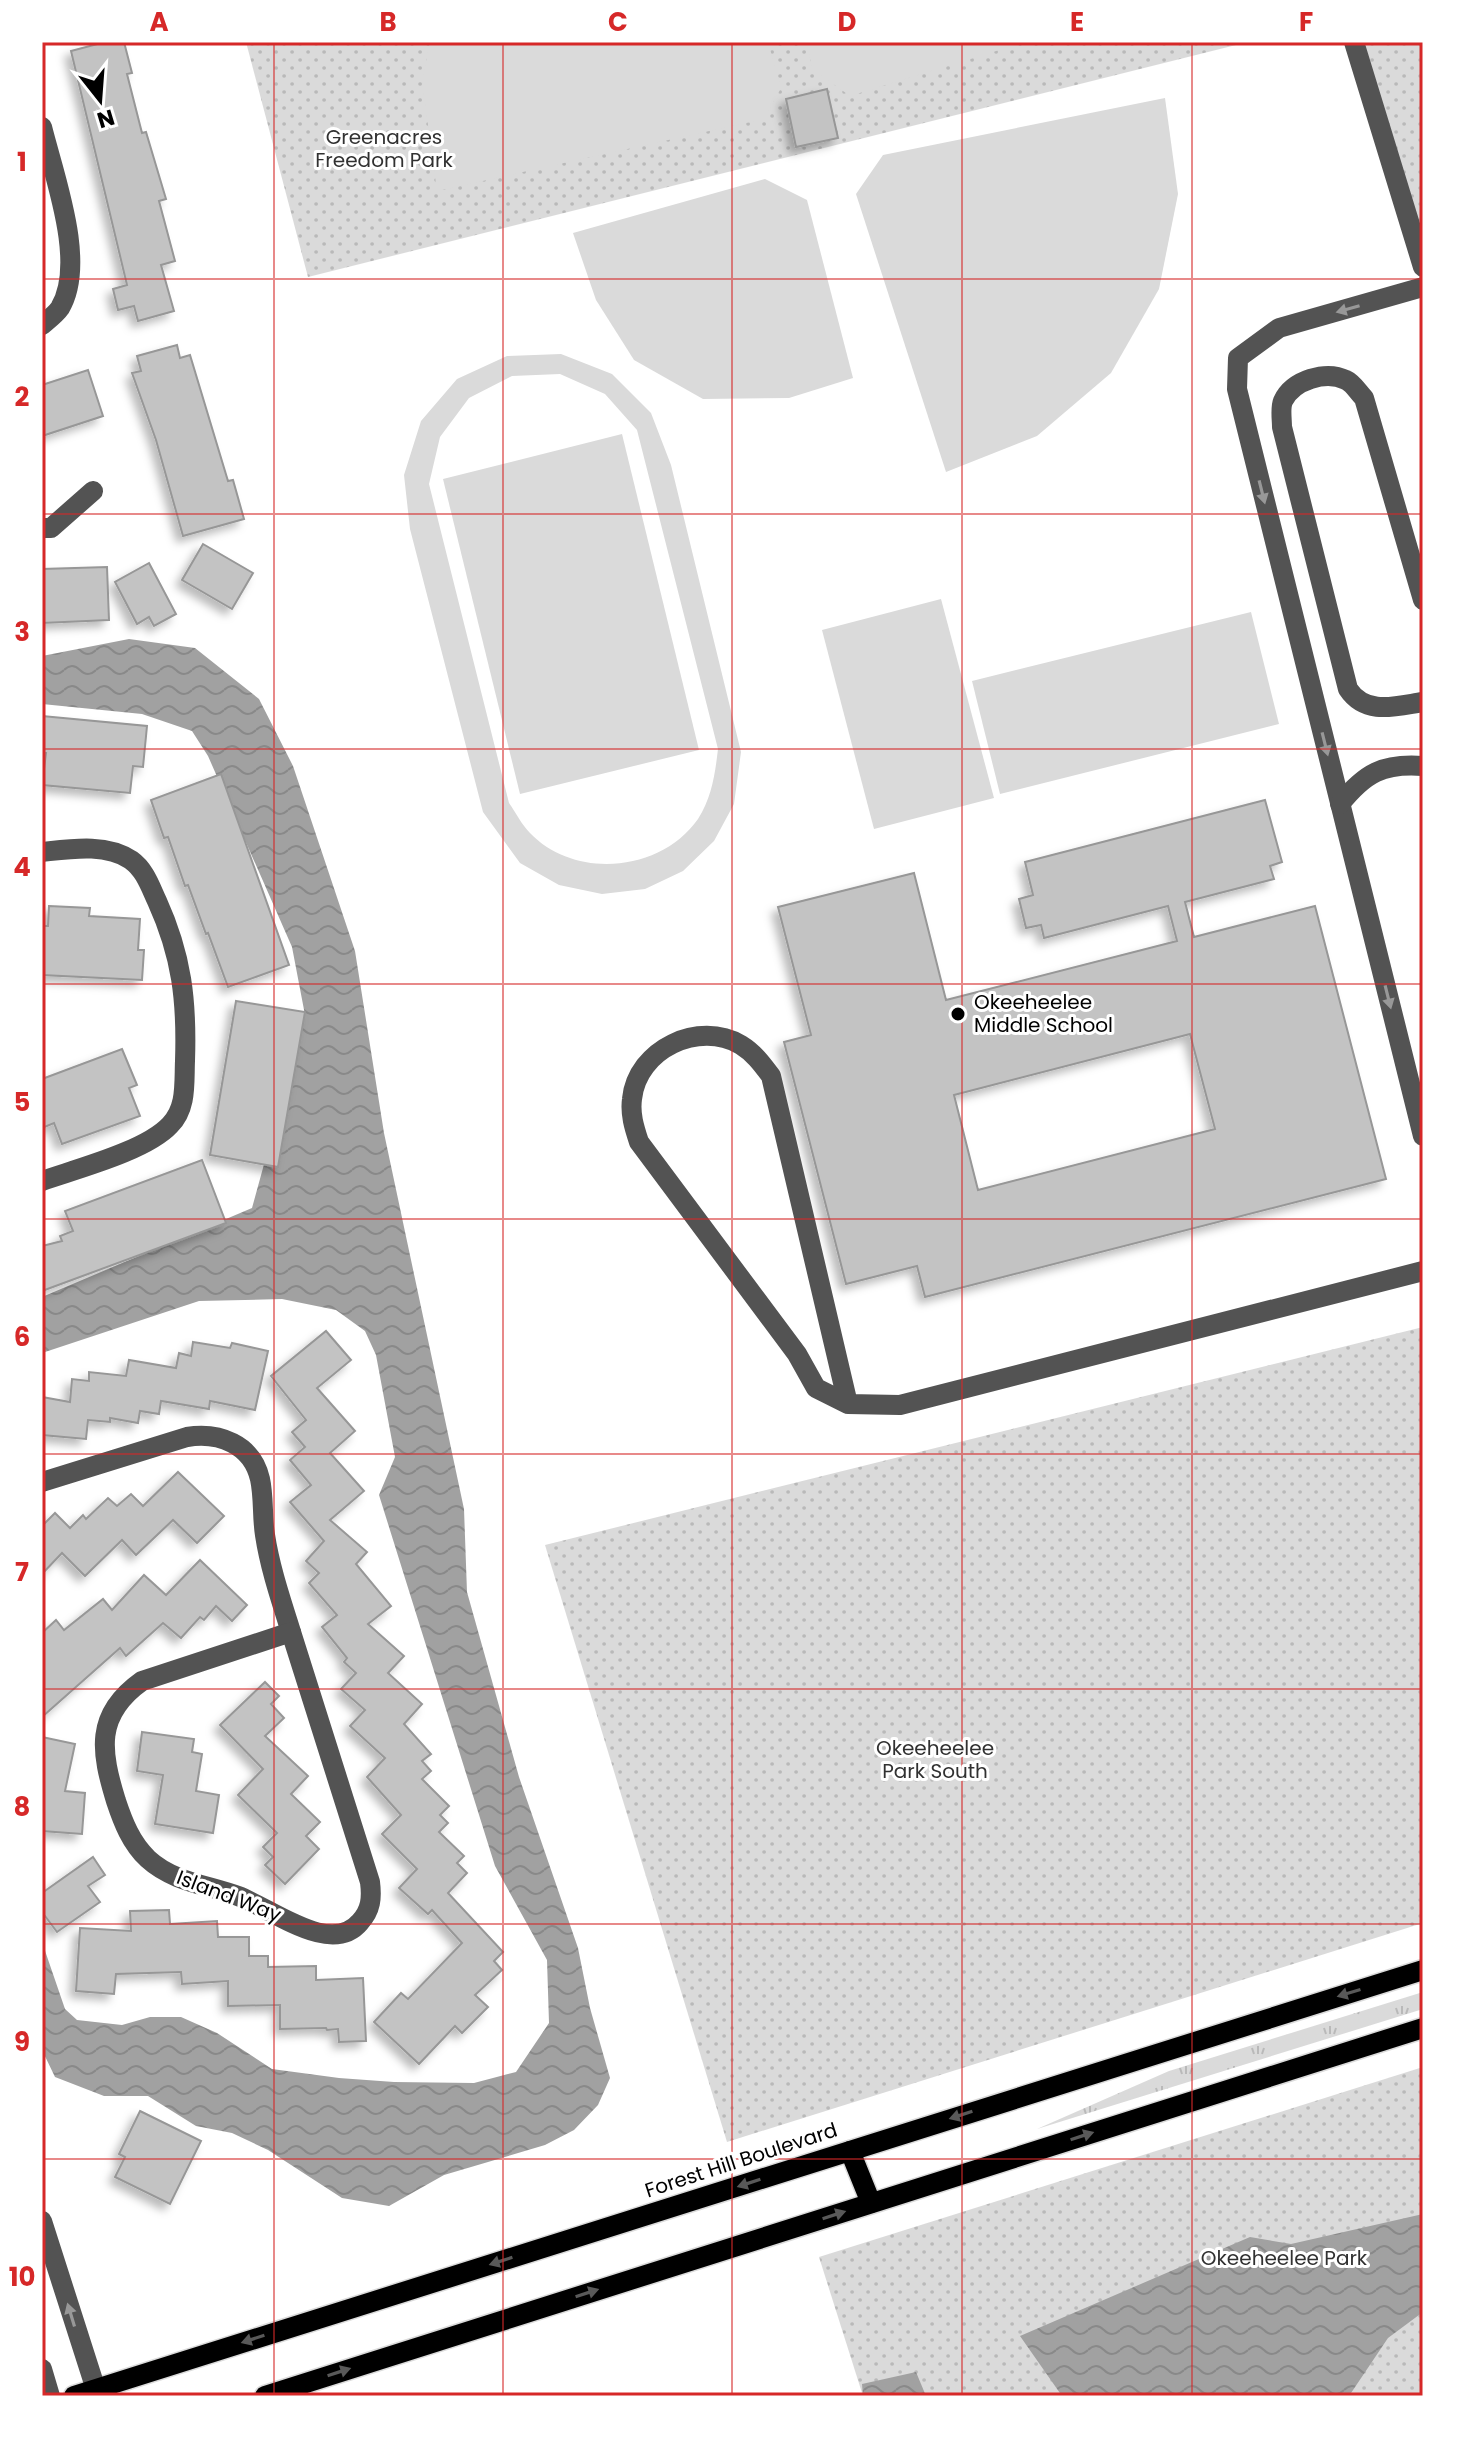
<svg xmlns="http://www.w3.org/2000/svg" width="1465" height="2438" font-family="Poppins,sans-serif">
	<defs>
		<pattern id="grass-tufts" width="24" height="20" patternUnits="userSpaceOnUse" patternTransform="scale(2)"><rect width="24" height="20" fill="#dadada"/><path d="M3 7l-1-3M5 7V3M7 7l1-3M15 17l-1-3M17 17v-4M19 17l1-3" fill="none" stroke="#b9b9b9"/></pattern>
		<pattern id="park-dots" width="8" height="8" patternUnits="userSpaceOnUse" patternTransform="scale(2)"><rect width="8" height="8" fill="#dadada"/><path d="M2 2h.1M6 6h.1" fill="none" stroke="#b9b9b9" stroke-width="1.8" stroke-linecap="round"/></pattern>
		<pattern id="water-waves" width="16" height="10" patternUnits="userSpaceOnUse" patternTransform="scale(2)"><rect width="16" height="10" fill="#a1a1a1"/><path d="M0 5q4-4 8 0t8 0" fill="none" stroke="#898989"/></pattern>
		<filter id="shadow"><feDropShadow dx="-6" dy="6" stdDeviation="4" flood-color="#0004"/></filter>
	</defs>
	<rect width="100%" height="100%" fill="#fff"/>
	<path fill="url(#grass-tufts)" d="M1423 1992V2009L1037 2129 1169 2071Z"/>
	<g fill="url(#park-dots)">
		<path d="M246 42H1248L308 277Z"/>
		<path d="M1348 42H1423V290Z"/>
		<path d="M1423 1327V1923L727 2142 545 1545Z"/>
		<path d="M1423 2067V2396H863L819 2257Z"/>
	</g>
	<g fill="#dadada" fill-rule="evenodd">
		<path d="M430 42H768L781 88 764 119 437 191 422 81Z"/>
		<path d="M807 42H1025L850 96 812 69Z"/>
		<path d="M1165 98 1178 194 1159 289 1111 373 1037 436 946 472 856 194 883 155Z"/>
		<path d="M765 179 807 200 853 378 789 398 703 399 634 360 596 300 573 233Z"/>
		<path d="M561 354 612 374 651 413 671 465 741 752 734 804 714 841 683 871 645 889 602 894 559 885 520 863 483 812 410 529 404 475 421 421 457 379 507 356ZM560 374 605 394 637 430 718 749C715 774 712 797 698 819 661 872 575 880 530 833 522 825 516 813 509 803L429 484 440 437 469 398 512 376Z"/>
		<path d="M622 434 699 750 520 794 443 479Z"/>
		<path d="M941 599 994 798 874 829 822 630Z"/>
		<path d="M1251 612 1279 724 1000 794 972 681Z"/>
	</g>
	<g fill="url(#water-waves)">
		<path d="M129 639 195 648 259 699 293 766 355 951 384 1133 464 1509 467 1592 519 1777 578 1948 590 2008 610 2078 598 2105 574 2130 545 2145 444 2175 389 2206 342 2198 268 2150 232 2133 196 2126 148 2096H104L55 2077 42 2050V1942L65 2009 77 2020 122 2025 150 2017H181L217 2033 272 2069 339 2078 394 2082 474 2083 516 2072 549 2023 547 1960 495 1866 379 1495 395 1457 376 1355 365 1331 336 1310 282 1299 199 1301 42 1353V1297L252 1208 305 1015 292 947 208 756 192 731 142 714 42 704V656Z"/>
		<path d="M1423 2214V2312L1388 2338 1349 2396H1062L1020 2336 1250 2237 1291 2244Z"/>
		<path d="M916 2372 926 2396H863L862 2384Z"/>
	</g>
	<g fill="#c3c3c3" stroke="#979797" stroke-width="2" fill-rule="evenodd" filter="url(#shadow)">
		<path d="M105 42H124L132 73 127 74 142 133 146 132 166 199 159 201 175 261 161 265 174 311 138 321 134 306 118 310 113 289 127 285 71 51Z"/>
		<path d="M827 89 838 138 796 147 786 99Z"/>
		<path d="M177 345 180 358 190 355 228 481 233 480 244 519 183 536 156 440 132 373 141 371 137 356Z"/>
		<path d="M88 370 103 416 42 436V385Z"/>
		<path d="M203 544 253 573 232 609 182 580Z"/>
		<path d="M149 563 176 614 154 626 149 617 137 624 115 582Z"/>
		<path d="M107 567 109 620 42 623V569Z"/>
		<path d="M42 716 147 726 143 767 133 766 130 793 42 785 46 753H42Z"/>
		<path d="M221 774 289 965 228 987 208 933 206 934 188 885 185 886 168 837 164 838 151 800Z"/>
		<path d="M1265 800 1282 862 1270 866 1274 879 1185 902 1194 937 1315 906 1386 1179 925 1297 917 1266 846 1284 784 1042 811 1035 778 907 914 873 946 1000 1177 941 1168 906 1044 938 1041 925 1026 928 1019 899 1033 895 1025 862ZM1190 1034 1215 1129 978 1190 954 1095Z"/>
		<path d="M49 906 90 908 89 916 140 919 138 950H144L142 980 42 975V926H48Z"/>
		<path d="M236 1001 305 1012 278 1167 210 1155Z"/>
		<path d="M122 1049 137 1085 129 1088 140 1116 62 1144 54 1123 42 1128V1079Z"/>
		<path d="M202 1160 226 1223 42 1291V1246L62 1241 60 1236 73 1231 65 1211Z"/>
		<path d="M326 1331 351 1360 317 1388 355 1431 330 1453 364 1491 330 1520 367 1552 356 1564 391 1606 368 1624 404 1656 388 1673 422 1704 404 1724 431 1754 422 1761 431 1771 422 1779 449 1806 440 1815 448 1823 439 1832 464 1856 457 1863 467 1873 448 1893 503 1952 494 1961 502 1970 475 1995 488 2007 462 2033 455 2026 419 2064 374 2022 401 1993 408 1999 462 1943 432 1910 428 1914 399 1888 417 1869 382 1834 401 1815 367 1777 385 1758 350 1726 365 1710 341 1689 356 1673 344 1662 347 1658 322 1627 337 1615 309 1583 319 1573 306 1561 324 1541 290 1502 311 1485 290 1460 305 1447 292 1432 306 1420 271 1376Z"/>
		<path d="M193 1342 230 1348 232 1343 268 1351 255 1410 210 1401 209 1409 161 1401 159 1414 140 1411 138 1423 110 1418V1422L88 1420 86 1439 42 1435V1397L70 1402 72 1379 89 1381V1372L126 1376 129 1360 176 1368 179 1353 191 1356Z"/>
		<path d="M178 1472 224 1516 197 1543 173 1520 136 1555 122 1540 85 1576 62 1553 42 1574V1526L55 1513 70 1528 83 1515 86 1519 108 1498 117 1506 131 1494 143 1506Z"/>
		<path d="M200 1560 247 1605 232 1621 216 1606 204 1620 200 1617 181 1638 163 1623 126 1656 120 1648 42 1717V1633L56 1620 64 1630 103 1599 112 1610 144 1575 166 1595Z"/>
		<path d="M265 1682 279 1696 271 1704 284 1718 265 1736 308 1776 291 1794 320 1822 306 1836 319 1849 285 1884 265 1865 273 1857 263 1847 277 1833 238 1795 263 1769 220 1725Z"/>
		<path d="M142 1732 194 1739 192 1752 202 1754 196 1791 219 1795 213 1833 155 1824 163 1775 137 1771Z"/>
		<path d="M42 1737 75 1744 65 1791 85 1793 82 1834 42 1831Z"/>
		<path d="M93 1857 105 1875 88 1886 100 1902 57 1932 42 1912V1893Z"/>
		<path d="M169 1910 170 1924 217 1921 218 1937H249V1956H268V1967L316 1966V1980L363 1978 366 2041 339 2042 338 2029 327 2030 326 2028 280 2029V2005L228 2006V1981L182 1984 181 1972 116 1974 114 1994 76 1991 80 1928 131 1931 130 1911Z"/>
		<path d="M140 2111 201 2141 170 2204 115 2177 125 2157 119 2154Z"/>
	</g>
	<g fill="none" stroke-linecap="round" stroke-linejoin="round">
		<g stroke="#dbdbdb" stroke-width="23">
			<g id="major">
				<path d="M850 2151 871 2203"/>
				<path d="M74 2396 1423 1970"/>
				<path d="M265 2396 1423 2028"/>
			</g>
		</g>
		<g stroke="#535353" stroke-width="20">
			<path d="M1354 42 1423 267"/>
			<path d="M42 127C54 176 87 263 60 308 56 314 48 320 42 325"/>
			<path d="M1423 287 1279 328 1238 358 1237 389 1423 1136"/>
			<path d="M42 528H51L93 491"/>
			<path d="M1423 600 1364 398C1358 392 1353 383 1346 380 1326 370 1293 380 1283 401 1280 408 1282 419 1282 427L1348 689C1366 716 1396 706 1423 702"/>
			<path d="M1340 804C1365 773 1383 763 1423 766"/>
			<path d="M42 852C70 849 106 843 131 860 145 870 150 886 157 901 182 956 187 1001 185 1061 184 1083 187 1108 170 1125 146 1151 76 1169 42 1181"/>
			<path d="M848 1404 771 1076C762 1064 754 1053 741 1045 699 1020 637 1049 632 1099 630 1114 634 1127 639 1142L797 1354 816 1388 848 1404 900 1405 1423 1271"/>
			<path d="M42 1482 187 1437C219 1432 252 1444 260 1479 264 1497 262 1517 265 1535 270 1568 281 1600 291 1632"/>
			<path d="M291 1632 370 1882C372 1898 371 1910 360 1922 331 1957 271 1908 238 1896 208 1885 173 1882 148 1859 131 1843 123 1822 116 1801 101 1752 94 1715 142 1681Z"/>
			<path d="M42 2221 98 2396"/>
			<path d="M42 2369 50 2396"/>
		</g>
		<use href="#major" stroke="#000" stroke-width="20"/>
	</g>
	<defs><path id="oneway-solid" d="M-6-.8H1V-3.2L6.5 0L1 3.2V.8H-6Z" transform="scale(2)"/></defs>
	<g fill="#989898">
		<use href="#oneway-solid" transform="translate(1348 309) rotate(164)"/>
		<use href="#oneway-solid" transform="translate(1262 492) rotate(76)"/>
		<use href="#oneway-solid" transform="translate(1325 744) rotate(76)"/>
		<use href="#oneway-solid" transform="translate(1388 997) rotate(76)"/>
		<use href="#oneway-solid" transform="translate(71 2315) rotate(-107)"/>
	</g>
	<g fill="#595959">
		<use href="#oneway-solid" transform="translate(1349 1993) rotate(163)"/>
		<use href="#oneway-solid" transform="translate(961 2115) rotate(162)"/>
		<use href="#oneway-solid" transform="translate(1082 2136) rotate(-18)"/>
		<use href="#oneway-solid" transform="translate(749 2183) rotate(162)"/>
		<use href="#oneway-solid" transform="translate(834 2215) rotate(-18)"/>
		<use href="#oneway-solid" transform="translate(501 2261) rotate(162)"/>
		<use href="#oneway-solid" transform="translate(587 2293) rotate(-18)"/>
		<use href="#oneway-solid" transform="translate(253 2339) rotate(162)"/>
		<use href="#oneway-solid" transform="translate(339 2372) rotate(-18)"/>
	</g>
	<path fill="none" stroke="#d62828" stroke-width="2" stroke-opacity="0.55" d="M274 42V2396M503 42V2396M732 42V2396M962 42V2396M1192 42V2396M42 279H1423M42 514H1423M42 749H1423M42 984H1423M42 1219H1423M42 1454H1423M42 1689H1423M42 1924H1423M42 2159H1423"/>
	<circle fill="#000" stroke="#fff" stroke-width="3" cx="958" cy="1014" r="8"/>
	<g text-anchor="middle" dominant-baseline="central" stroke-width="6" stroke-linejoin="round" paint-order="stroke">
		<g font-size="20" fill="#313131" stroke="#fff">
			<text x="384" y="137">Greenacres<tspan x="384" dy="23">Freedom Park</tspan></text>
			<text x="935" y="1748">Okeeheelee<tspan x="935" dy="23">Park South</tspan></text>
			<text x="1284" y="2258">Okeeheelee Park</text>
		</g>
		<g font-size="20" fill="#000" stroke="#fff" text-anchor="start">
			<text x="974" y="1002">Okeeheelee<tspan x="974" dy="23">Middle School</tspan></text>
		</g>
		<g font-size="20" fill="#000" stroke="#fff">
			<text transform="translate(229 1896) rotate(21)">Island Way</text>
			<text transform="translate(741 2160) rotate(-18)">Forest Hill Boulevard</text>
		</g>
	</g>
	<rect width="1465" height="2438" fill="none" stroke="#ffffff" stroke-width="88"/>
	<g transform="translate(100 100) rotate(163)" stroke="#ffffff" stroke-width="6" paint-order="stroke">
	<path d="M0-6L14 30L0 20L-14 30Z" fill="#000000"/>
	<text y="-12" font-size="22" font-weight="bold" text-anchor="middle" fill="#000000">N</text>
	</g>
	<rect x="44" y="44" width="1377" height="2350" fill="none" stroke="#d62828" stroke-width="3"/>
	<g font-size="26" text-anchor="middle" font-weight="bold" fill="#d62828">
		<text x="159" y="31">A</text>
		<text x="388" y="31">B</text>
		<text x="618" y="31">C</text>
		<text x="847" y="31">D</text>
		<text x="1077" y="31">E</text>
		<text x="1306" y="31">F</text>
		<text x="22" y="171">1</text>
		<text x="22" y="406">2</text>
		<text x="22" y="641">3</text>
		<text x="22" y="876">4</text>
		<text x="22" y="1111">5</text>
		<text x="22" y="1346">6</text>
		<text x="22" y="1581">7</text>
		<text x="22" y="1816">8</text>
		<text x="22" y="2051">9</text>
		<text x="22" y="2286">10</text>
	</g>
</svg>
